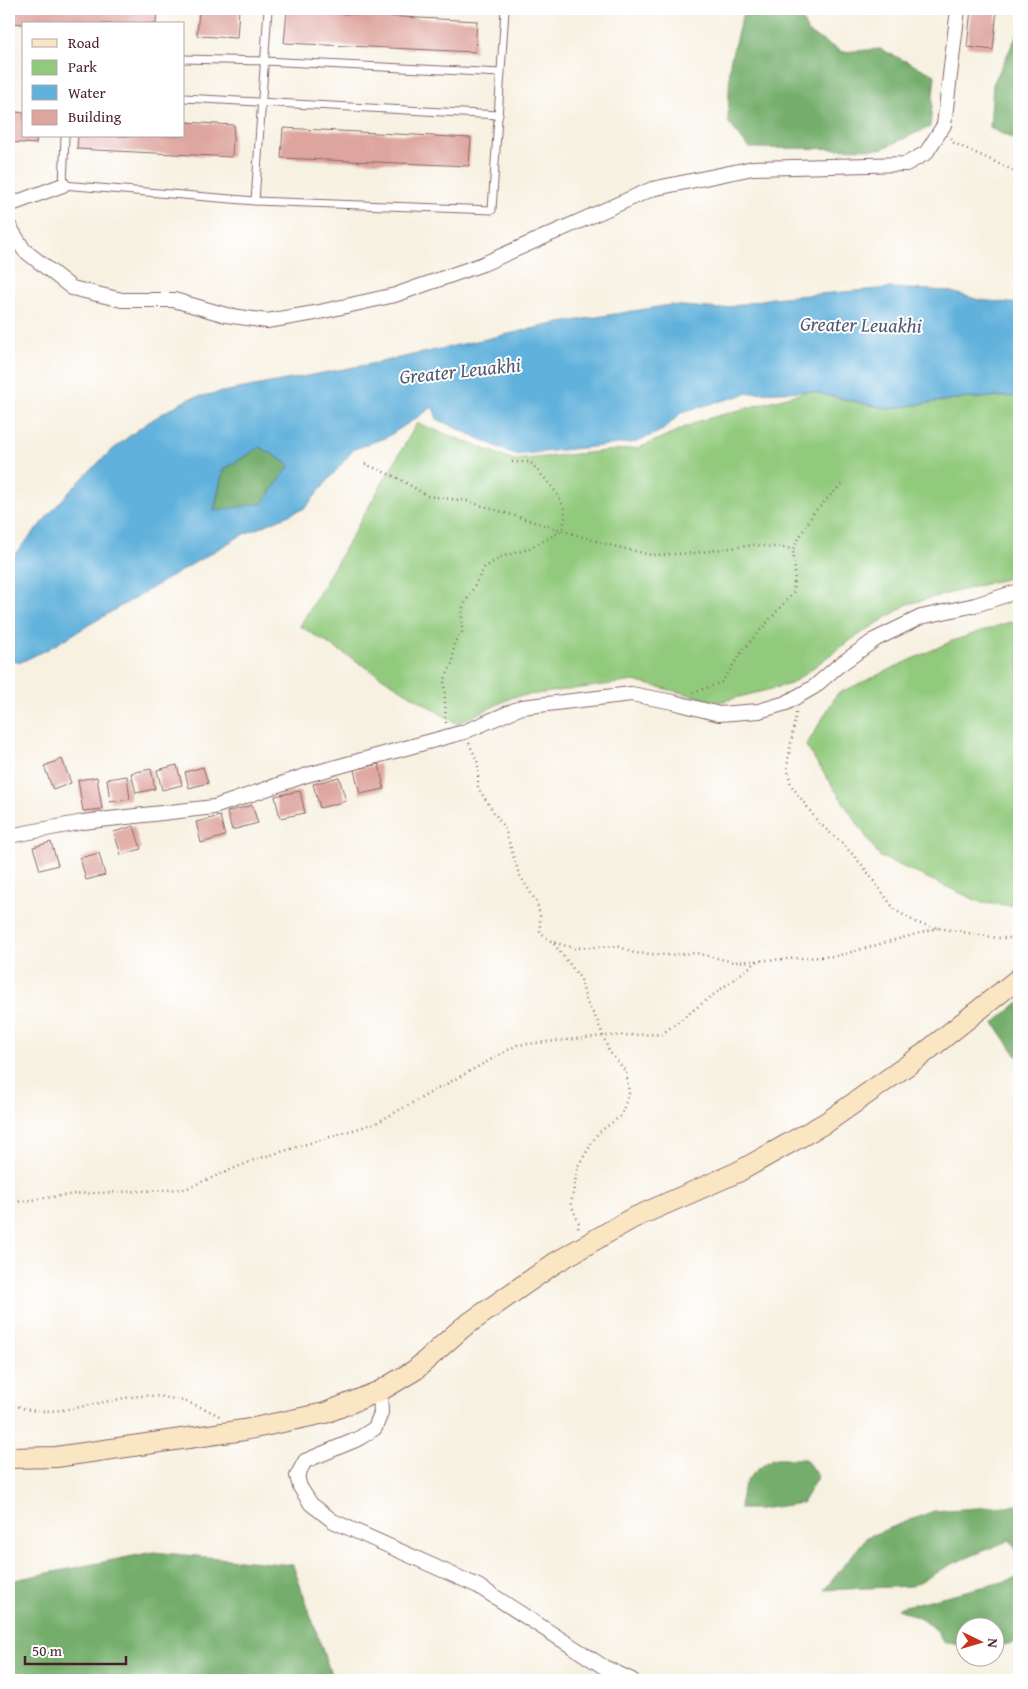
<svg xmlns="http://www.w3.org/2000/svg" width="1028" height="1689" font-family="'Gentium Book Plus',serif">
	<rect width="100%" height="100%" fill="#fff"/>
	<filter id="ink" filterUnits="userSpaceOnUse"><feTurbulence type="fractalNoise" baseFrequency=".02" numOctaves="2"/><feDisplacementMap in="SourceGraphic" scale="10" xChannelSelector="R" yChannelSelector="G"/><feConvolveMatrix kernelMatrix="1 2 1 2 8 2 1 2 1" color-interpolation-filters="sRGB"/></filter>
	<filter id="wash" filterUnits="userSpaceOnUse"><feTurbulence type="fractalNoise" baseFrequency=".0096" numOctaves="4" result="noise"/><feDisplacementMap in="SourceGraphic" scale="20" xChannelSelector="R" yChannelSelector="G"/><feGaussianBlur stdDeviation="1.12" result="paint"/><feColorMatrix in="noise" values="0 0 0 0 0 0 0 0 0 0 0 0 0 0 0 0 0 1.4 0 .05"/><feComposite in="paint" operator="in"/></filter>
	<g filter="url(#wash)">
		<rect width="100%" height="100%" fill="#f7f1e1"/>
		<g fill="#92ca7d" stroke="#6e7454">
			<path d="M809 391 888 409 956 399 1019 396V573L1008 578 908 604 849 641 791 684 719 702 634 681 513 697 457 724 300 626 417 423 514 460 639 448 699 421Z"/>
			<path d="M1019 619V906L982 903 879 856 806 746 837 694 952 641Z"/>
		</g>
		<g fill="#75ae6c" stroke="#60664c">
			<path d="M752 9H797L808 32 842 52 880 49 935 75 930 127 881 149 749 148 728 122 730 62 743 13Z"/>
			<path d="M1019 31V142L990 128 993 84Z"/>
			<path d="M260 447 290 465 263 504 214 511 223 470Z"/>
			<path d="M1019 1002V1059L994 1023Z"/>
			<path d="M772 1459H805L818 1476 802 1503 760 1509H740C741 1480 750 1475 772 1459Z"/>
			<path d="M1019 1505V1554L1010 1540 952 1564 912 1586 824 1590 867 1537 934 1511Z"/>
			<path d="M153 1552 293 1565 333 1680H9V1581Z"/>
			<path d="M1019 1578V1642L996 1646V1626H966L965 1646 944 1642 929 1623 897 1608Z"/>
		</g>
		<path fill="#60b1db" stroke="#556883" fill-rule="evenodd" d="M891 288 948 291 979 300 1019 304V396L956 399 888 409 809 391 749 393 682 412 663 430 637 442 515 455 437 419 433 407 387 437 354 449 305 508 240 536 48 649 21 662 9 661V561C64 497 113 435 191 398L381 362 554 324 670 305 720 309 772 298ZM260 447 290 465 263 503 214 511 223 470Z"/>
		<g id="blocks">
			<g fill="#dea49e">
				<path d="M9 9H157L156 24H24L9 23Z"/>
				<path d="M199 9H239L237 38 197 36Z"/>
				<path d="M971 9H997L993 50 967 47Z"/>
				<path d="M287 11 477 21 475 52 284 43Z"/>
				<path d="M9 111 24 113V136H37L36 144 9 142Z"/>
				<path d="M184 122 234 125 232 157 77 149 78 136H184Z"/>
				<path d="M283 128 471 138 469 166 281 158Z"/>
				<path d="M62 759 71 783 53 790 44 766Z"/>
				<path d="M379 764 384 789 360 794 354 770Z"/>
				<path d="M177 765 182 785 162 790 157 770Z"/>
				<path d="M203 767 208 783 189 788 185 772Z"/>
				<path d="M151 769 155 789 136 793 131 773Z"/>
				<path d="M127 776 130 799 110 802 107 779Z"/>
				<path d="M97 777 102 809 83 811 78 780Z"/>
				<path d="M339 777 346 801 320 808 313 784Z"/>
				<path d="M300 791 305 813 280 818 275 796Z"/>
				<path d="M252 805 258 823 232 830 227 812Z"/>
				<path d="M220 816 225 836 201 843 196 822Z"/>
				<path d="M134 826 141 849 121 855 114 832Z"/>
				<path d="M51 842 58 865 40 870 33 847Z"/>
				<path d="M99 853 105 875 86 880 80 858Z"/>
			</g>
		</g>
	</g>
	<g filter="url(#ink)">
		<use href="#blocks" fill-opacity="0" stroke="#87686b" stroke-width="1"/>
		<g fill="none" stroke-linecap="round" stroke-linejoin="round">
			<g stroke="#87686b" stroke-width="9">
				<g id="service">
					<path d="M184 59 264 61 501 73"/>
					<path d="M184 98 499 115"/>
					<path d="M65 136 63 185 255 201 492 210 505 9"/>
					<path d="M255 201 268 9"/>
				</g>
			</g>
			<g stroke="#87686b" stroke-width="16">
				<g id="minor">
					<path d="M9 205 63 185"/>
					<path d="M9 226 24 250 72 288 122 300H174L226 315 267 321 315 313 395 295 483 264 652 189 753 168 906 164 926 153 944 125 958 9"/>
					<path d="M9 836 83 822 214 807 307 775 464 732 522 707 631 694 673 702 719 714 759 711 786 703 814 687 838 666 876 639 921 617 975 605 1019 591"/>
					<path d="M380 1391 381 1413 375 1428 358 1439 305 1461 297 1476 300 1487 311 1504 333 1521 478 1586 604 1667 632 1680"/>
				</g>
			</g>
			<g stroke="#87686b" stroke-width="22">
				<path id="secondary" d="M9 1458 56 1457 244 1430 325 1413 380 1391 415 1370 462 1328 555 1263 631 1219 738 1172 827 1122 922 1055 1019 978"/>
			</g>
			<g stroke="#87686b" stroke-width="2.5" stroke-dasharray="1 4" stroke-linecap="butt">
				<path d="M951 138 954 143 1019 173"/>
				<path d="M365 464 396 477 428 496 467 501 609 545 651 555 694 553 754 545 793 549"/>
				<path d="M693 693 722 682 743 650 793 593 795 574 793 549 814 512 844 482"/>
				<path d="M796 713 787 766 791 785 819 823 843 844 862 865 895 910 917 923 938 928 998 938H1019"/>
				<path d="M446 723 444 681 453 662 454 643 462 632V609L484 568 501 557 528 549 562 531C563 526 565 520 565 515 564 496 542 476 530 462H511"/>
				<path d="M469 743 478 763V788L505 829 519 874 537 903 540 916V932L552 942 574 948 618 946 634 953 667 955 696 953 733 962 837 956 938 928"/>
				<path d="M554 944 581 979 586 1001 597 1020 609 1051 626 1072 629 1093 621 1116 598 1133 578 1166 571 1204 579 1224 578 1231"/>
				<path d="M9 1203 75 1194 185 1189 254 1160 376 1123 517 1045 604 1036 662 1034 759 960"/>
				<path d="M9 1403C16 1405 23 1409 30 1410 64 1415 106 1399 140 1396 166 1394 199 1404 221 1417"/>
			</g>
			<use href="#service" stroke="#fff" stroke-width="7"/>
			<use href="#minor" stroke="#fff" stroke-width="14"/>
			<use href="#secondary" stroke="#fbe6c4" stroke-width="20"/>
		</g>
	</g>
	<g text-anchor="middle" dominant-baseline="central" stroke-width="4" stroke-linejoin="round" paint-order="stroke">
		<g font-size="20" font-style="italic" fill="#535971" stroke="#fff">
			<text transform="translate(861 324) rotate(1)">Greater Leuakhi</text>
			<text transform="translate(460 370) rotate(-6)">Greater Leuakhi</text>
		</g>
	</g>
	<rect width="1028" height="1689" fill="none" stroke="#fff" stroke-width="30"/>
	<rect x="22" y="22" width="162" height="115" fill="#ffffff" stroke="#b7a5aa"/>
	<rect x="32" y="39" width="25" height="8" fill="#fbe6c4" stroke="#b7a5aa"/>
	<text x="68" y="48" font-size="15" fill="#4a1f2b">Road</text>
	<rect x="32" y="60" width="25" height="15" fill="#92ca7d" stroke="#b7a5aa"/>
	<text x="68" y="72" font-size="15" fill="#4a1f2b">Park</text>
	<rect x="32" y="85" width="25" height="15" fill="#60b1db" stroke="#b7a5aa"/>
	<text x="68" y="98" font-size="15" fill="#4a1f2b">Water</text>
	<rect x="32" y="110" width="25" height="15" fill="#dea49e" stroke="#b7a5aa"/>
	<text x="68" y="122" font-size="15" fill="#4a1f2b">Building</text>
	<g transform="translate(980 1642) rotate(95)"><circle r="24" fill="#ffffff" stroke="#b7a5aa"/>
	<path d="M0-4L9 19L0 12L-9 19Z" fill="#c8321e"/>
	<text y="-8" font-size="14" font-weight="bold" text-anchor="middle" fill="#4a1f2b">N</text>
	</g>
	<path d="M25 1656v8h101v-8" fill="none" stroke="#4a1f2b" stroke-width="2.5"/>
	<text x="32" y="1656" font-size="15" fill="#4a1f2b" stroke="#ffffff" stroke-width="4" paint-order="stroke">50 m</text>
</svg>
